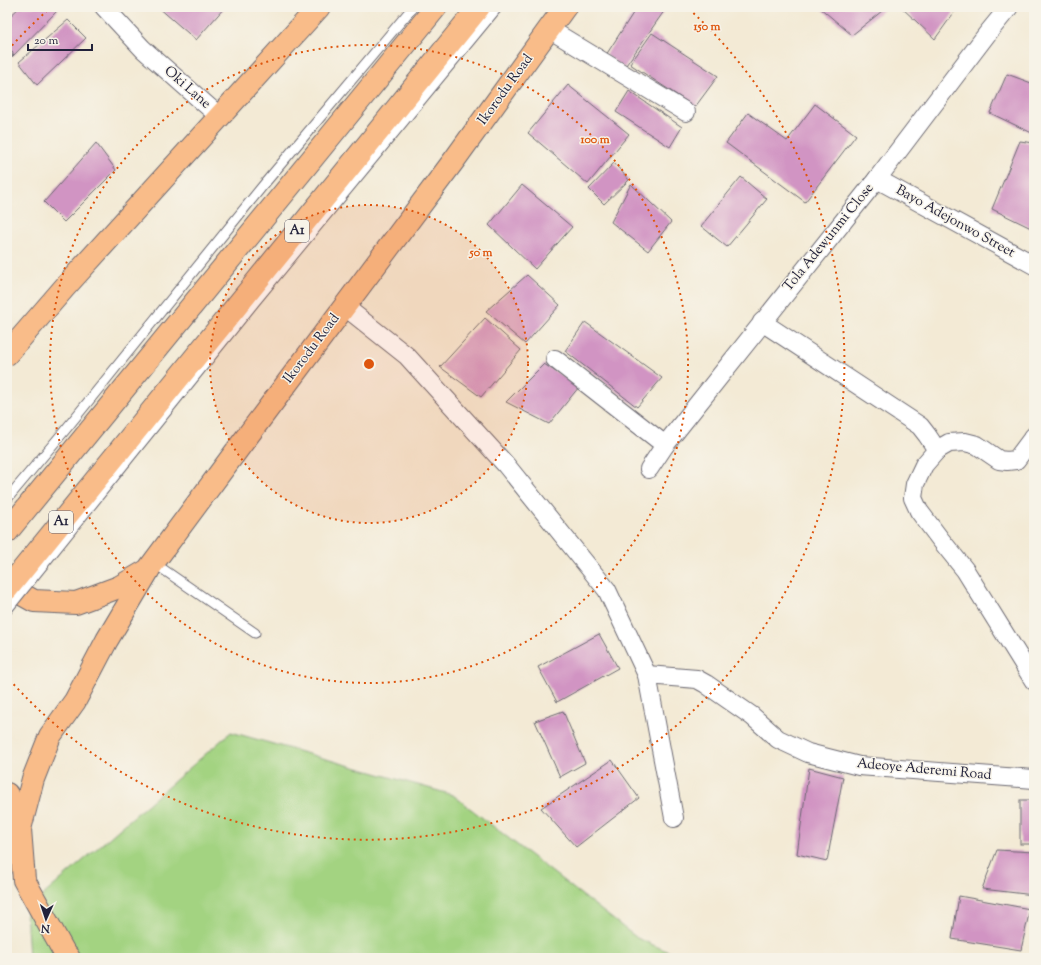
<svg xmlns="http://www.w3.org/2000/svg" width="1041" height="965" font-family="'Sorts Mill Goudy',serif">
	<rect width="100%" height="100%" fill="#f7f3e8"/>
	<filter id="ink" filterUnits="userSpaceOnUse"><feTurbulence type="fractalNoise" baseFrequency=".025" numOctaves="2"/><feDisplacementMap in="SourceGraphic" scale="8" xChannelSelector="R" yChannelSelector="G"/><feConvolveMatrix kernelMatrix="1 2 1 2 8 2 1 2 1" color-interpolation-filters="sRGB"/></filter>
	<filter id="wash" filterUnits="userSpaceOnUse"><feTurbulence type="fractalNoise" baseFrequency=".012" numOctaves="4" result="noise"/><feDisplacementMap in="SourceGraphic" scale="16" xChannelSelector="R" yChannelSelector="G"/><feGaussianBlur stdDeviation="0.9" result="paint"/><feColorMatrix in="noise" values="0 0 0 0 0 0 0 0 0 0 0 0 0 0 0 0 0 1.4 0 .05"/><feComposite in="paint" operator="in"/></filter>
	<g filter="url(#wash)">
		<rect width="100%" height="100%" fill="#f3ead5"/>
		<path fill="#a3d381" stroke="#627a5e" d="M231 732 453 795 637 938 683 958H29L26 910Z"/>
		<g id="blocks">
			<g fill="#d194c3">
				<path d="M20 7H55L58 10 12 57 13 53 7 48V19Z"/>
				<path d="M158 7H225L196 40Z"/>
				<path d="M637 7H667L624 68 606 55Z"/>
				<path d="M819 7H887L852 35Z"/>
				<path d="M901 7H958L935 39Z"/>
				<path d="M68 20 86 38 37 85 19 62Z"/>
				<path d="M652 33 718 76 695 107 630 64Z"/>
				<path d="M1007 74 1034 84V134L990 113Z"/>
				<path d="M568 85 629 134 588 184 528 133Z"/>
				<path d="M629 91 682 127 670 147 616 112Z"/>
				<path d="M815 104 856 135 805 202 726 143 748 113 787 141Z"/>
				<path d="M1020 141 1034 143V220L1031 228 992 209Z"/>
				<path d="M96 143 116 170 64 222 44 202Z"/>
				<path d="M614 163 629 180 604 204 589 189Z"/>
				<path d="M741 177 767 199 727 247 701 226Z"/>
				<path d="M631 184 671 222 648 251 611 222Z"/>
				<path d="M522 185 572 227 535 269 489 225Z"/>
				<path d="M527 275 560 305 525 344 486 311Z"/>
				<path d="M485 318 521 350 481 397 440 367Z"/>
				<path d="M585 322 662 378 637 407 565 351Z"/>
				<path d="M544 364 579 387 549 424 506 402Z"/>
				<path d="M599 634 618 668 557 702 538 667Z"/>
				<path d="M563 711 585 763 560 777 535 721Z"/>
				<path d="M612 760 639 798 576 847 541 808Z"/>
				<path d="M809 768 843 777 827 861 797 854Z"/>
				<rect x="1020" y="800" width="14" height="44"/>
				<path d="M997 850 1034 852V895L982 889Z"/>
				<path d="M959 896 1030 909 1021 950 952 939Z"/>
			</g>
		</g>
	</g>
	<g filter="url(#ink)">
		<use href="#blocks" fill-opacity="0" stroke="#6b6871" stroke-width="1"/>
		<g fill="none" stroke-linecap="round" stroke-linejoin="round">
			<g stroke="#6b6871" stroke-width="11">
				<g id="lane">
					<path d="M126 462 254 303 498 7"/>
					<path d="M7 499 66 429 265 183 413 7"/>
					<path d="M154 563 255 633"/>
				</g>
			</g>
			<g stroke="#6b6871" stroke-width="20">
				<g id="street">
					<path d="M104 7 143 49 220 117"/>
					<path d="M549 29 686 112"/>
					<path d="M877 179 1034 265"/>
					<path d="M344 306 407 356 506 465 607 590 647 675 674 818"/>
					<path d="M762 322 920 426 927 435 937 450 924 465 915 484 913 498 919 511 940 539 965 570 1034 681"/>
					<path d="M555 359 665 445"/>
					<path d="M937 450 949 443 965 442 977 445 999 460 1007 461 1016 460 1034 436"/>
					<path d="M649 469 665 445 877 179 987 34 1009 7"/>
					<path d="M647 675 697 679 706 684 752 716 778 739 808 753 859 766 1034 779"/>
				</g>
			</g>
			<g stroke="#6b6871" stroke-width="24">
				<g id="primary">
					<path d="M7 354 65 287 319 7"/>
					<path d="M7 586 34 601 76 603 119 587 148 570 240 446 455 159 565 7"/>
					<path d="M7 794 20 829 24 880 64 952 69 958"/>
					<path d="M20 829 33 779 50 736 75 701 107 640 148 571"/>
				</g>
			</g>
			<g stroke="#6b6871" stroke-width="24">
				<g id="highway">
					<path d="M116 455 479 7"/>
					<path d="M7 532 436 7"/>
				</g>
			</g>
			<use href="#lane" stroke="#fff" stroke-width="9"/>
			<use href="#street" stroke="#fff" stroke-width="18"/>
			<use href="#primary" stroke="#f9bc89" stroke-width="22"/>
			<use href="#highway" stroke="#f9bc89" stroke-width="22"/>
			<g stroke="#6b6871" stroke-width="11" stroke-linecap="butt">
				<path id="lane-bridge" d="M7 610 126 462"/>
			</g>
			<g stroke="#6b6871" stroke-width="24" stroke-linecap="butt">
				<path id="highway-bridge" d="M7 589 116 455"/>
			</g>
			<use href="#lane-bridge" stroke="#fff" stroke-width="9"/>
			<use href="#highway-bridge" stroke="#f9bc89" stroke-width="22"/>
		</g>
	</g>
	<circle cx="369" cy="364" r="159" fill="#de560e" fill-opacity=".12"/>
	<g fill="none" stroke="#de560e" stroke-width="2" stroke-dasharray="2 4">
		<circle cx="369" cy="364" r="159"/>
		<circle cx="369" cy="364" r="319"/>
		<path d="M8 50A478 478 0 0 1 49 9M689 9A478 478 0 1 1 8 678"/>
	</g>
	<g text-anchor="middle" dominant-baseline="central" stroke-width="3" stroke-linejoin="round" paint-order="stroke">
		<g fill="#f7f3e8" stroke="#62616f" stroke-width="1">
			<rect x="285" y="220" width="24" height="22" rx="3"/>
			<rect x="49" y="511" width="24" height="22" rx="3"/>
		</g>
		<g font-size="13" font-weight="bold" fill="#22223b">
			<text x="297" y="231">A1</text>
			<text x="61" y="522">A1</text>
		</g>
		<g font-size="14" fill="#22223b" stroke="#f7f3e8">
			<text transform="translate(187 88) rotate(41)">Oki Lane</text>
			<text transform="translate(506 90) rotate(-54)">Ikorodu Road</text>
			<text transform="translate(955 222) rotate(29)">Bayo Adejonwo Street</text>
			<text transform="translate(829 238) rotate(-51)">Tola Adewunmi Close</text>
			<text transform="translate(312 349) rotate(-53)">Ikorodu Road</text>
			<text transform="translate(924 770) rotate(5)">Adeoye Aderemi Road</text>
		</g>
	</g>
	<circle cx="369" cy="364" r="6" fill="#de560e" stroke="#f7f3e8" stroke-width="2"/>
	<g font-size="12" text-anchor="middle" font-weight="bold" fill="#de560e" stroke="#f7f3e8" stroke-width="3" stroke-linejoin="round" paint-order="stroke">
		<text x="707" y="30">150 m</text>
		<text x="595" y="143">100 m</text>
		<text x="481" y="256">50 m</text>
	</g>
	<rect width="1041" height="965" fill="none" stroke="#f7f3e8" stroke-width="24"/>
	<g transform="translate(46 919) rotate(183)" stroke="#f7f3e8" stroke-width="3" paint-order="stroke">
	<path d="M0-3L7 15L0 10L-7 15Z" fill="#22223b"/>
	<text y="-6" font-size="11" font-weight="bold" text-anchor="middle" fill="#22223b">N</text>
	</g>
	<path d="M28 44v6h64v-6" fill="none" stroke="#22223b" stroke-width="2"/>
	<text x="34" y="44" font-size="12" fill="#22223b" stroke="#f7f3e8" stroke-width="3" paint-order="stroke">20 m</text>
</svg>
